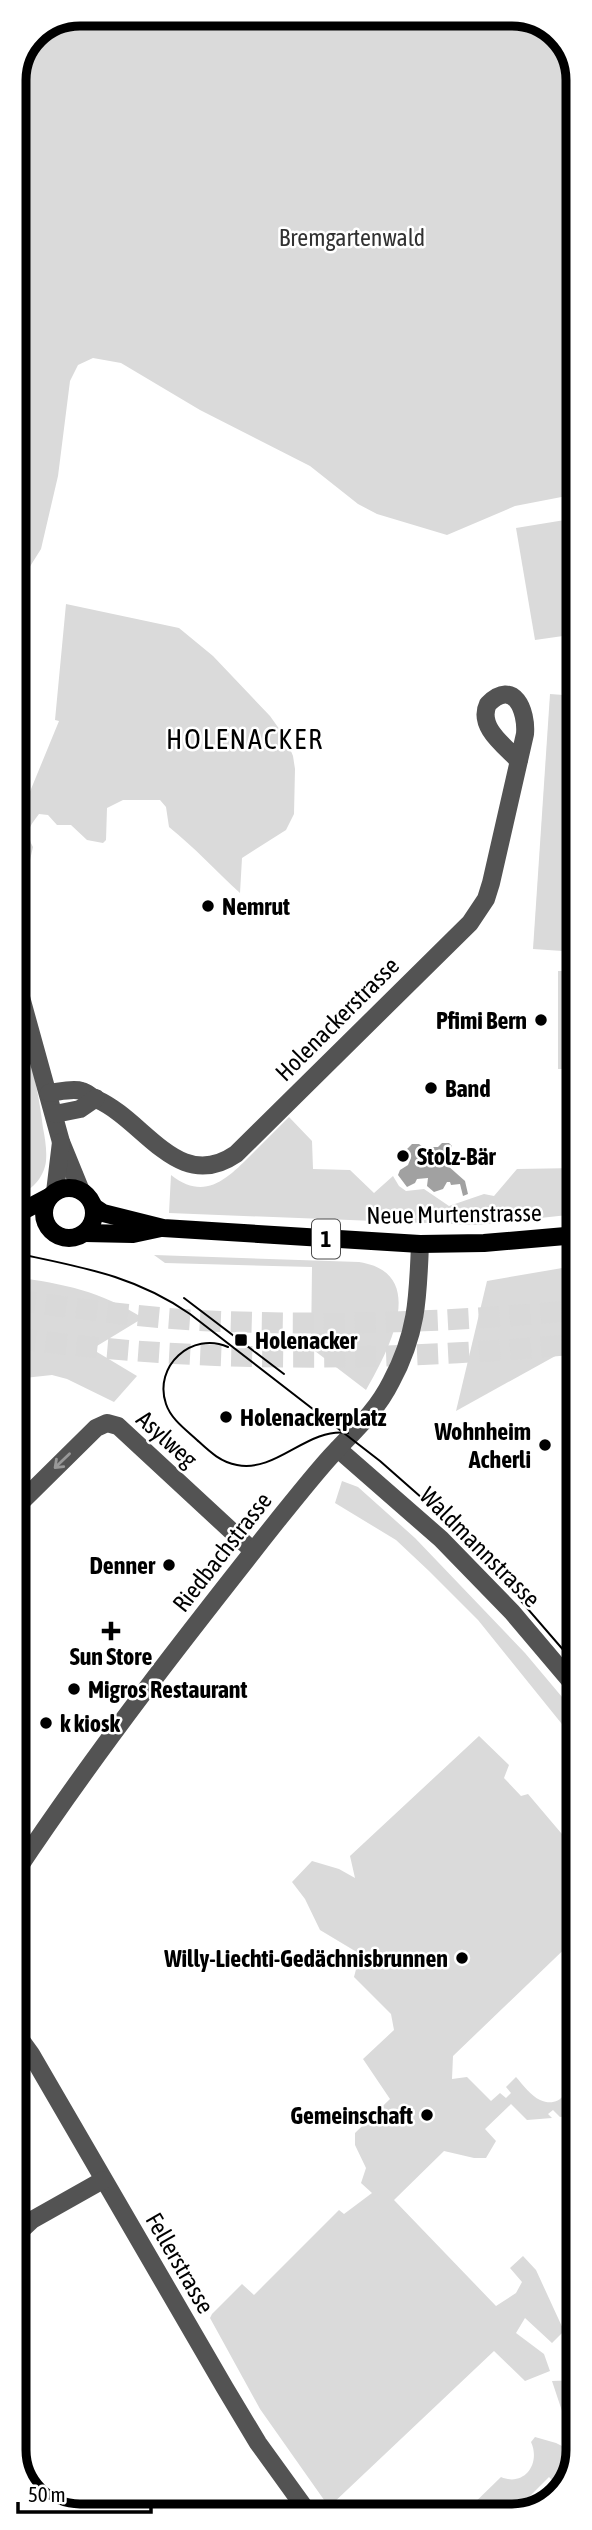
<svg xmlns="http://www.w3.org/2000/svg" width="592" height="2530" font-family="'Asap Condensed',sans-serif">
	<rect width="100%" height="100%" fill="#fff"/>
	<g fill="#dadada">
		<path d="M80 14 520 15 558 33 577 68V494L515 506 447 535 377 514 358 504 310 466 200 410 121 363 93 358 78 365 70 381 58 476 41 549 14 592V80L34 33Z"/>
		<path d="M577 518V634L535 640 516 528Z"/>
		<path d="M66 604 179 628 213 656 270 716 285 737 293 756 295 769 294 814 286 830 242 858 240 893C216 871 194 847 169 827L166 807 160 800H123L107 808 106 840 103 843 87 840 71 825H57L48 815 39 814C29 827 25 832 33 847L27 873 18 881 14 880V813L29 794 59 721 55 720Z"/>
		<path d="M550 694 577 696V952L533 949Z"/>
		<rect x="558" y="971" width="19" height="98"/>
		<path d="M14 999C26 1042 38 1084 43 1128 45 1138 47 1150 46 1161 44 1178 31 1192 15 1195Z"/>
		<path d="M289 1117 312 1141 313 1169 350 1170 374 1193 393 1176 399 1186 406 1191 424 1189 449 1206 484 1194 494 1196 517 1169 577 1168V1214L477 1225 169 1213 171 1175C204 1201 226 1180 250 1156 263 1143 276 1130 289 1117Z"/>
		<path d="M154 1255 359 1262C431 1273 387 1353 366 1390L311 1348 312 1267 165 1263Z"/>
		<path d="M568 1267 577 1309V1344L456 1411 487 1281Z"/>
		<path d="M15 1277C64 1284 100 1291 143 1318L92 1349 137 1376 114 1402 67 1379 52 1375 15 1379Z"/>
		<path d="M342 1481 358 1487 415 1538 525 1653 578 1716V1744L478 1620 429 1571 396 1540 335 1503Z"/>
		<path d="M479 1736 509 1765 504 1778 521 1796 528 1794 578 1853V1936L453 2056 452 2079 467 2077 491 2101 500 2093 506 2098 511 2093 506 2087 516 2077C523 2085 531 2096 540 2100 560 2109 572 2090 568 2072L578 2063V2129L568 2116 560 2117 553 2110 548 2114 552 2118 527 2120 511 2104 485 2129 496 2141 486 2158H474L444 2151 394 2200 496 2306 516 2293 522 2282 510 2268 523 2256 536 2270 564 2331 552 2343 525 2318 516 2333 544 2354 550 2371 525 2381 494 2351 329 2507 260 2409 210 2318 212 2314 242 2284 254 2295 339 2210 344 2214 372 2193 361 2183 366 2168 355 2145V2133L390 2099 363 2059 394 2030 391 2014 354 1977 360 1954 320 1930 305 1899 292 1882 312 1861 339 1869 355 1878 350 1856Z"/>
		<path d="M578 2380V2450L573 2444 552 2381Z"/>
		<path d="M535 2437 556 2443 568 2449 572 2445 576 2455 563 2491 549 2477 511 2515H462L501 2477C524 2487 541 2464 531 2442Z"/>
	</g>
	<path fill="#a1a1a1" d="M442 1143H449L452 1146V1154L447 1159V1165L465 1181 468 1194 463 1196 460 1184 451 1185 450 1182H447L443 1189 434 1192 427 1186 428 1178 417 1179 415 1183 407 1187 398 1175 400 1170 408 1165 410 1160 407 1149 412 1144H419L423 1147H438Z"/>
	<g fill="none" stroke-linecap="round" stroke-linejoin="round">
		<g stroke="#d9d9d9" stroke-width="21" stroke-dasharray="21 10" stroke-linecap="butt">
			<path d="M15 1300C79 1309 145 1318 210 1321 333 1326 456 1322 577 1310"/>
			<path d="M15 1338C201 1364 390 1361 577 1344"/>
		</g>
		<g stroke="#535353" stroke-width="18">
			<path d="M14 972 61 1142 81 1191"/>
			<path d="M49 1093C59 1092 72 1088 82 1091 87 1092 91 1097 96 1099 145 1120 178 1194 236 1154L470 923 486 899 491 883 525 734C527 711 514 678 488 704 477 727 505 746 519 761"/>
			<path d="M55 1114 80 1109 96 1098"/>
			<path d="M55 1192 61 1142"/>
			<path d="M338 1449 441 1539 512 1612 578 1690"/>
			<path d="M15 1508 96 1428 107 1423 118 1426 253 1551"/>
			<path d="M15 1873C96 1751 186 1636 277 1521 295 1499 312 1477 331 1456 353 1432 376 1412 391 1382 417 1334 418 1298 420 1244"/>
			<path d="M15 2032 31 2054 225 2388 258 2443 310 2515"/>
			<path d="M15 2236 32 2220 103 2180"/>
		</g>
		<g stroke="#000" stroke-width="18">
			<circle cx="69" cy="1213" r="25"/>
			<path d="M94 1207 103 1213 163 1228 420 1244 484 1243 577 1235"/>
			<path d="M15 1215 49 1197"/>
			<path d="M85 1233 133 1234 161 1228"/>
		</g>
		<g stroke="#000" stroke-width="2">
			<path d="M15 1253C80 1267 134 1275 190 1314L380 1461 422 1498 501 1578 578 1667"/>
			<path d="M184 1298 284 1374"/>
			<path d="M228 1347C192 1331 153 1366 166 1404 171 1419 185 1429 197 1440 209 1451 220 1462 237 1465 277 1473 307 1427 348 1433"/>
		</g>
	</g>
	<defs><path id="oneway-shaft" d="M-6 0H5M1.5-3L5.5 0L1.5 3" fill="none" stroke-width="1.6" stroke-linecap="round" stroke-linejoin="round" transform="scale(1.75)"/></defs>
	<use stroke="#989898" href="#oneway-shaft" transform="translate(62 1461) rotate(136)"/>
	<g fill="#000" stroke="#fff" stroke-width="2.5">
		<circle cx="208" cy="906" r="7"/>
		<circle cx="541" cy="1020" r="7"/>
		<circle cx="431" cy="1088" r="7"/>
		<circle cx="403" cy="1156" r="7"/>
		<rect x="234" y="1333" width="14" height="14" rx="3.5"/>
		<circle cx="226" cy="1417" r="7"/>
		<circle cx="545" cy="1445" r="7"/>
		<circle cx="169" cy="1565" r="7"/>
		<path d="M107.5 1620.5h7v7h7v7h-7v7h-7v-7h-7v-7h7z"/>
		<circle cx="74" cy="1689" r="7"/>
		<circle cx="46" cy="1723" r="7"/>
		<circle cx="462" cy="1958" r="7"/>
		<circle cx="427" cy="2115" r="7"/>
	</g>
	<g text-anchor="middle" dominant-baseline="central" stroke-width="5" stroke-linejoin="round" paint-order="stroke">
		<rect fill="#fff" stroke="#4c4c4c" stroke-width="2" x="312" y="1219.5" width="28" height="39" rx="5"/>
		<g font-size="23" font-weight="bold" fill="#000">
			<text x="326" y="1239">1</text>
		</g>
		<g font-size="24" fill="#313131" stroke="#fff">
			<text x="352" y="237">Bremgartenwald</text>
		</g>
		<g font-size="24" font-weight="bold" fill="#000" stroke="#fff" text-anchor="start">
			<text x="222" y="906">Nemrut</text>
			<text x="527" y="1020" text-anchor="end">Pfimi Bern</text>
			<text x="445" y="1088">Band</text>
			<text x="417" y="1156">Stolz-Bär</text>
			<text x="255" y="1340">Holenacker</text>
			<text x="240" y="1417">Holenackerplatz</text>
			<text x="531" y="1431" text-anchor="end">Wohnheim<tspan x="531" dy="28">Acherli</tspan></text>
			<text x="155" y="1565" text-anchor="end">Denner</text>
			<text x="111" y="1656" text-anchor="middle">Sun Store</text>
			<text x="88" y="1689">Migros Restaurant</text>
			<text x="60" y="1723">k kiosk</text>
			<text x="448" y="1958" text-anchor="end">Willy-Liechti-Gedächnisbrunnen</text>
			<text x="413" y="2115" text-anchor="end">Gemeinschaft</text>
		</g>
		<g font-size="24" fill="#000" stroke="#fff">
			<text transform="translate(337 1019) rotate(-45)">Holenackerstrasse</text>
			<text transform="translate(454 1214) rotate(-1)">Neue Murtenstrasse</text>
			<text transform="translate(167 1439) rotate(42)">Asylweg</text>
			<text transform="translate(480 1547) rotate(45)">Waldmannstrasse</text>
			<text transform="translate(222 1552) rotate(-52)">Riedbachstrasse</text>
			<text transform="translate(180 2263) rotate(60)">Fellerstrasse</text>
		</g>
		<g font-size="28" letter-spacing="2" fill="#000" stroke="#fff">
			<text x="245" y="739">HOLENACKER</text>
		</g>
	</g>
	<path d="M0 0H592V2530H0ZM80 26H512A54 54 0 0 1 566 80V2450A54 54 0 0 1 512 2504H80A54 54 0 0 1 26 2450V80A54 54 0 0 1 80 26Z" fill="#fff" fill-rule="evenodd"/>
	<path fill="none" stroke="#000" stroke-width="9" d="M80 26H512A54 54 0 0 1 566 80V2450A54 54 0 0 1 512 2504H80A54 54 0 0 1 26 2450V80A54 54 0 0 1 80 26Z"/>
	<path d="M18 2502v10h133v-10" fill="none" stroke="#000000" stroke-width="3.5"/>
	<text x="28" y="2502" font-size="21" fill="#000000" stroke="#ffffff" stroke-width="5" paint-order="stroke">50 m</text>
</svg>
